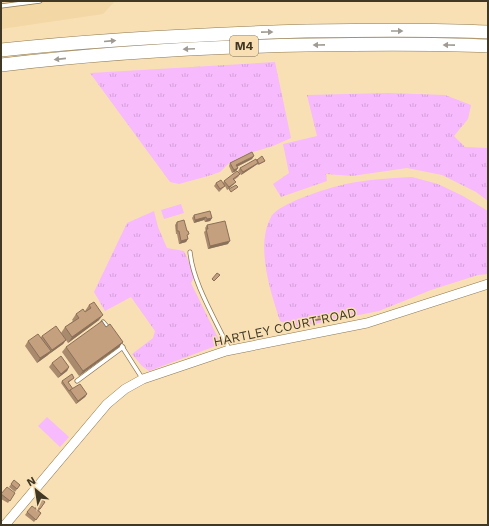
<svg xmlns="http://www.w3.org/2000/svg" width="489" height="526" font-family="'Work Sans',sans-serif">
	<defs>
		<pattern id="grass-tufts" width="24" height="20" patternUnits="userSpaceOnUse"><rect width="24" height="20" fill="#f6bafd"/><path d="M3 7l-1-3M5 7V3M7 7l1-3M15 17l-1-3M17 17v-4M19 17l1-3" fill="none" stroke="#d4a0d9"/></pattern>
	</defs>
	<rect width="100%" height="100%" fill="#f8e0b4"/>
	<path fill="#f3d7a4" d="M1 1H115L103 14 1 29Z"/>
	<g fill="url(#grass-tufts)">
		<path d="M275 62 291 138 273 146 246 154 229 163 220 172 208 176 179 184 170 182 90 73Z"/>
		<path d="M388 93 445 95 471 105 468 119 454 136 465 147 488 148V201L476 192 442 175 407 168 352 176 326 174 327 181 281 197 273 184 289 173 283 144 317 136 307 95Z"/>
		<path d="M412 177 438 184 463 196 488 211V274L478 275 431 290 379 311 293 328 280 321C271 293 255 246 271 217 279 202 339 184 357 182 375 179 394 178 412 177Z"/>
		<path d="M154 211 158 227 167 248 184 251 195 276 191 283 221 344 149 371 142 366 132 354 153 338 155 331 131 297 105 311 94 292 127 223Z"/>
	</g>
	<g fill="#f6bafd">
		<path d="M181 204 184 213 164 219 161 210Z"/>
		<path d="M47 417 69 437 60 447 38 426Z"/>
	</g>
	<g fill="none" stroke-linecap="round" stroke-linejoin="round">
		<g stroke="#8e784f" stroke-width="5">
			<g id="service">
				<path d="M1 6 40 1"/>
				<path d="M190 252C193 284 216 320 229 349"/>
				<path d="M103 322 109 329"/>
				<path d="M119 342 142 378"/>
				<path d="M77 381 123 347"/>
			</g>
		</g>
		<g stroke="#8e784f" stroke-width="10">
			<path id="tertiary" d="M5 525 107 404 125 389 143 379 226 351 367 323 488 284"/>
		</g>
		<g stroke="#8e784f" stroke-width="14">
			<g id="motorway">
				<path d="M1 50C103 39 204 34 306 31 367 30 428 29 488 32"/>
				<path d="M1 65C102 53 204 47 306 45 367 44 427 43 488 46"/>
			</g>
		</g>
		<use href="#service" stroke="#fff" stroke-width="3.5"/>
		<use href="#tertiary" stroke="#fff" stroke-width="9"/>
		<use href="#motorway" stroke="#fff" stroke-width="13"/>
	</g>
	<g fill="#a98a6d">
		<path d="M252 159 237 167 238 168 236 171 232 173 229 166 230 163Z"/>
		<path d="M256 160 265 161 264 162 258 165 257 164 256 165 241 175 238 171 240 168Z"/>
		<path d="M240 174 238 177 234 180V184L227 190 225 186 219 192 214 186 216 183H223L224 181Z"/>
		<path d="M194 215 212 218 210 221 205 222 204 220 194 223 192 218Z"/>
		<path d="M177 222 188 237 186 242 179 244 177 234H176L175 225Z"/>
		<path d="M207 225 228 244 208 249 204 232 206 230 205 228Z"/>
		<path d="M89 305 99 320 68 343 61 333 65 327 73 321 72 320 76 314 85 312H86L85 311Z"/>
		<path d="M106 327 123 342 119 347 79 376 62 352 66 347Z"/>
		<path d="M42 336 66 340 63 344 37 363 25 346 28 341 41 337Z"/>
		<path d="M52 363 69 367 67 371 58 378 49 367Z"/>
		<path d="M74 378 68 383 73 389 87 394 85 397 76 404 61 383 62 381Z"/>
		<path d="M14 480 20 485 15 492 9 487Z"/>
		<path d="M15 493 8 503 1 499V495Z"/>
		<path d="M41 499 45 502 39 511 41 513 34 522 25 515 27 512 35 508Z"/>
	</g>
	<g fill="#8a7059">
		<path d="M254 156 252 159 234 168 236 165Z"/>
		<path d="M258 163 256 165 241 175 243 172Z"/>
		<path d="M238 168 236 171 232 173 234 170Z"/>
		<path d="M236 182 234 184 227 190 229 187Z"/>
		<path d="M206 217 204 220 194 223 195 220Z"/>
		<path d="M212 218 210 221 205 222 207 219Z"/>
		<path d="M188 239 186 242 179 244 181 241Z"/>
		<path d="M230 241 228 244 208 249 210 246Z"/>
		<path d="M103 315 99 320 68 343 72 337Z"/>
		<path d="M322 319 321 320 314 321 315 320Z"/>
		<path d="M66 340 63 344 49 354 52 350Z"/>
		<path d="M123 342 119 347 79 376 83 371Z"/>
		<path d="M51 351 48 355 37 363 40 358Z"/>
		<path d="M69 367 67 371 58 378 61 374Z"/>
		<path d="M87 394 85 397 76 404 78 401Z"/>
	</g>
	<g fill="#c5a07f" stroke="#8a7059">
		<path d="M252 152 254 156 236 165 238 168 234 170 230 163Z"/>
		<path d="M262 156 265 161 259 164 257 160Z"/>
		<path d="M256 159 258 163 243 172 240 168Z"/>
		<path d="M237 171 240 174 233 179 236 182 229 187 224 181Z"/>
		<path d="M221 180 225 186 220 189 216 183Z"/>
		<path d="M236 185 238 187 231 192 229 189Z"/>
		<path d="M210 211 212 218 207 219 206 217 195 220 194 215Z"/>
		<path d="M184 220 187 231H188L189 234 187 235 188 239 181 241 179 231H177V222Z"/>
		<path d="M225 221 230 241 210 246 206 229H208L207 225Z"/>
		<path d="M217 273 220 275 214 281 212 279Z"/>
		<path d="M94 302 103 315 72 337 65 327 79 318 76 314 83 309 85 312 91 308 89 305Z"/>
		<path d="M322 316V319L315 320V317Z"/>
		<path d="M102 321 106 327 110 324 123 342 83 371 66 347Z"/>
		<path d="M56 326 66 340 52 350 42 336Z"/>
		<path d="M38 334 51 351 40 358 28 341Z"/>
		<path d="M61 356 69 367 61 374 52 363Z"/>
		<path d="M72 374 74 378 68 382 73 389 69 391 62 381Z"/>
		<path d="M80 384 87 394 78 401 70 390Z"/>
		<path d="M14 480 20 485 17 489 11 484Z"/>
		<path d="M7 487 15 493 10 501 1 494Z"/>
		<path d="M41 499 45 502 40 509 36 506Z"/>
		<path d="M32 506 41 513 36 520 27 512Z"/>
	</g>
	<defs><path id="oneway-solid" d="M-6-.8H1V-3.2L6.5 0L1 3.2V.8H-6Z"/></defs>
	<g fill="#a09b92">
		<use href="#oneway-solid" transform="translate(397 31)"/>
		<use href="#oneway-solid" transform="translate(267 32) rotate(-1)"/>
		<use href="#oneway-solid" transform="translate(110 41) rotate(-5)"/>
		<use href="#oneway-solid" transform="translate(319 45) rotate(179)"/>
		<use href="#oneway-solid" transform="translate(449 45) rotate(-179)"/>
		<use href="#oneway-solid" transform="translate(189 49) rotate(177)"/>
		<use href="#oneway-solid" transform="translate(60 59) rotate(174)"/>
	</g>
	<g text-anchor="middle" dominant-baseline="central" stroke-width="3" stroke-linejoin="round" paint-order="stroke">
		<rect fill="#f8e0b4" stroke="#776a50" stroke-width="1" x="230" y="36" width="28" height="20" rx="3"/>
		<g font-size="12" font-weight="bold" fill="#403725">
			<text x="244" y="46">M4</text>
		</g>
		<g font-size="13" fill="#403725" stroke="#f8e0b4">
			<text transform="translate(285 327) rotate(-12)">HARTLEY COURT ROAD</text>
		</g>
	</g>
	<rect width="489" height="526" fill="none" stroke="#403725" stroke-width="4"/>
	<g transform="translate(36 490) rotate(330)" stroke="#f8e0b4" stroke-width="3" paint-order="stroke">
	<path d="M0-3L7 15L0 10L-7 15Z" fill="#403725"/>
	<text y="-6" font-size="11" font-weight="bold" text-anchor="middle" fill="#403725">N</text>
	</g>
</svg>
